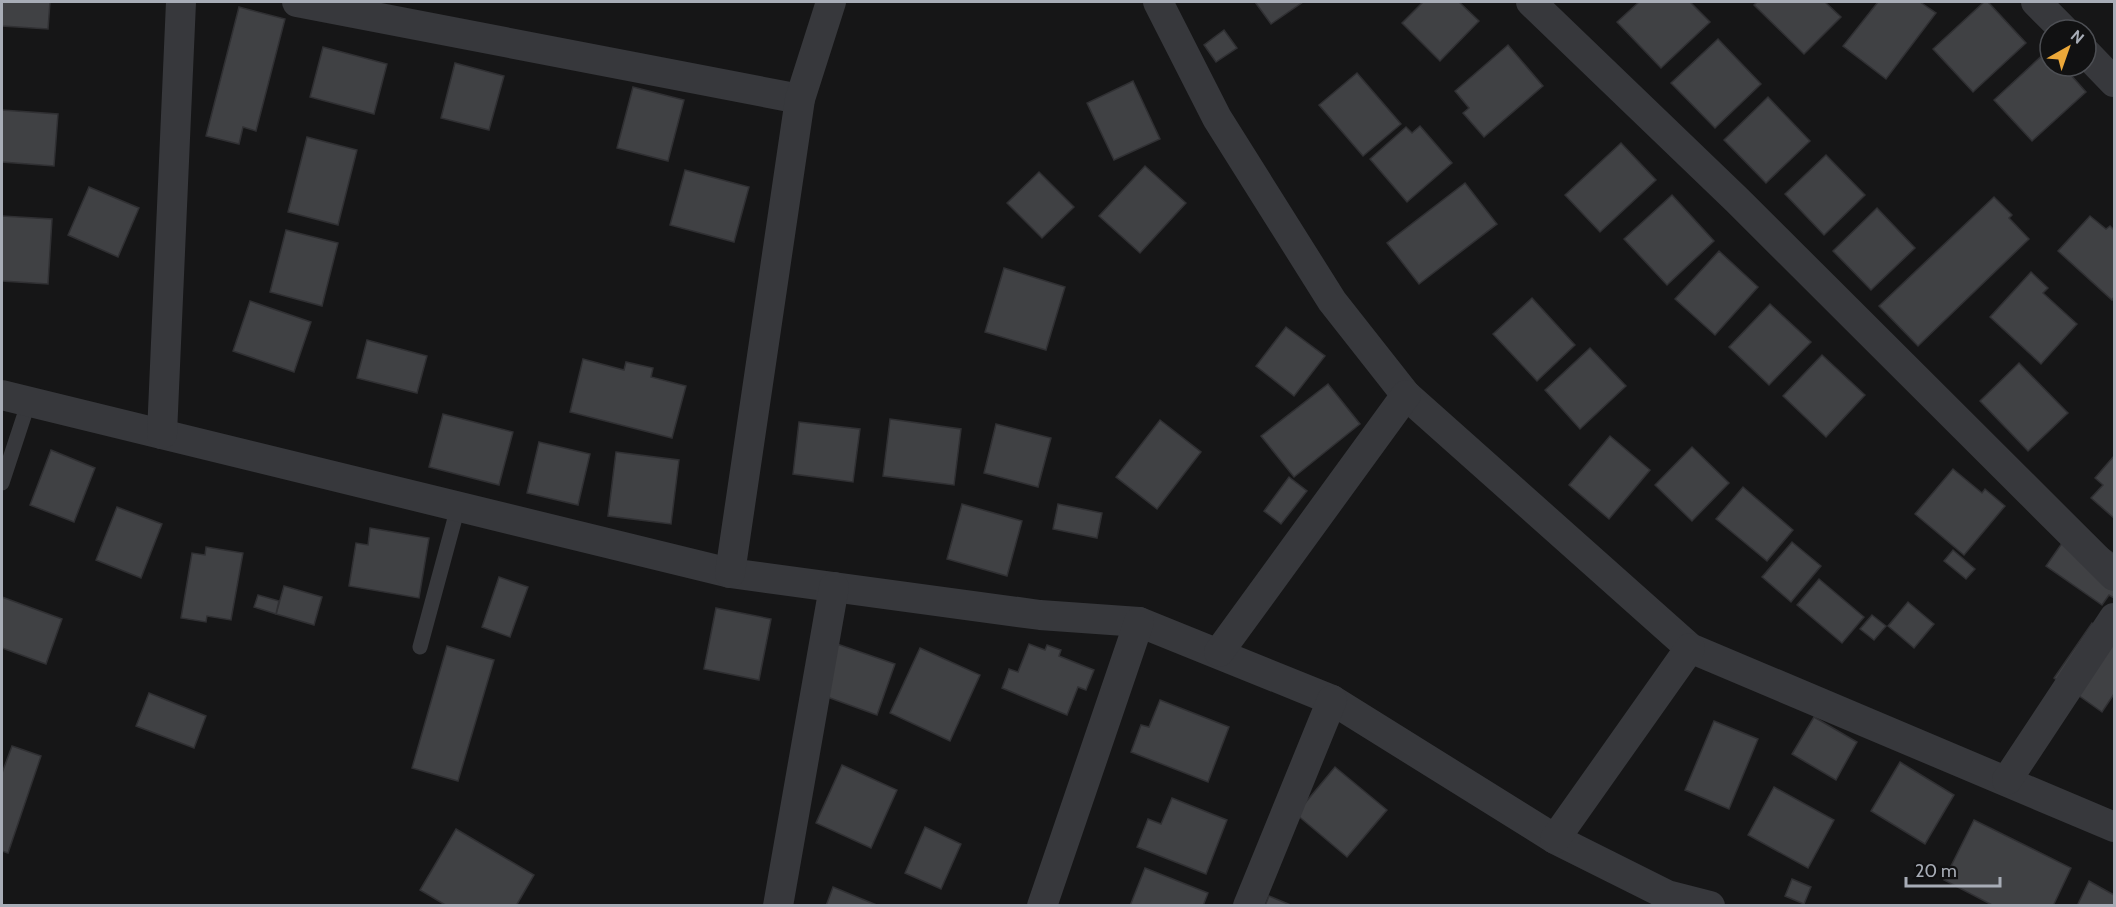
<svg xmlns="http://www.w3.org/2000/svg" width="2116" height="907" font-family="Cabin,sans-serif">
	<rect width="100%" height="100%" fill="#161617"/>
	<g fill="#404144" stroke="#303033" stroke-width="1.5">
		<path d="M2 2H50L48 29 2 26Z"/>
		<path d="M1255 2H1303L1271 24Z"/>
		<path d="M1423 2H1459L1479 21 1440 61 1402 23Z"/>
		<path d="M1639 2H1690L1710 22 1661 68 1617 22Z"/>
		<path d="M1757 2H1825L1841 17 1804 54 1754 5Z"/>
		<path d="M1878 2H1920L1936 13 1886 79 1843 46Z"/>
		<path d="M1984 2H1988L2026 43 1973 92 1933 49Z"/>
		<path d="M239 7 285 19 256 131 243 127 239 144 206 136Z"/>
		<path d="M1224 30 1237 48 1216 62 1204 45Z"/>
		<path d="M1718 39 1761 84 1715 128 1671 83Z"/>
		<path d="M1508 45 1543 86 1484 137 1463 113 1469 108 1455 91Z"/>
		<path d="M323 47 387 64 374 114 310 97Z"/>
		<path d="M2048 50 2050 66H2063L2086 92 2032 141 1994 100Z"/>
		<path d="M455 63 504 76 489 130 441 118Z"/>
		<path d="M1357 73 1401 124 1363 156 1319 105Z"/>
		<path d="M1133 81 1160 139 1114 160 1087 103Z"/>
		<path d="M633 87 684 100 668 161 617 148Z"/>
		<path d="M1768 97 1810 141 1766 183 1724 140Z"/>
		<path d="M2 110 58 114 54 166 2 162Z"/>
		<path d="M1420 126 1452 163 1407 202 1370 159 1406 127 1412 133Z"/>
		<path d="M307 137 357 150 338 225 288 212Z"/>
		<path d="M1621 143 1656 180 1600 232 1565 195Z"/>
		<path d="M1826 155 1865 195 1824 235 1785 194Z"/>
		<path d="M1145 166 1186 203 1140 253 1099 216Z"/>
		<path d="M685 170 749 187 734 242 670 225Z"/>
		<path d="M1039 172 1074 207 1042 238 1007 203Z"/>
		<path d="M1465 183 1497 224 1419 284 1387 243Z"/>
		<path d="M89 187 139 208 118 257 68 235Z"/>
		<path d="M1672 195 1714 241 1667 285 1624 239Z"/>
		<path d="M1994 197 2012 215 2009 218 2029 239 1918 346 1879 306Z"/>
		<path d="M1877 208 1915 248 1871 290 1833 251Z"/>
		<path d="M2 216 52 219 48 284 2 281Z"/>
		<path d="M2090 216 2106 229 2110 226 2114 230V297L2112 300 2058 251Z"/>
		<path d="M286 230 338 243 322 306 270 292Z"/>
		<path d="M1719 251 1758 287 1715 335 1675 299Z"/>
		<path d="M1004 268 1065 287 1046 350 985 332Z"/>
		<path d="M2031 272 2048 288 2043 293 2077 324 2041 364 1990 317Z"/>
		<path d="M1532 298 1575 345 1537 381 1493 334Z"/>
		<path d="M250 301 311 322 294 372 233 351Z"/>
		<path d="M1770 304 1811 342 1769 385 1729 347Z"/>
		<path d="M1286 327 1325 356 1294 396 1256 366Z"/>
		<path d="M367 340 427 356 417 393 357 378Z"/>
		<path d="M1590 348 1626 386 1580 429 1545 390Z"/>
		<path d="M1822 355 1865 395 1826 437 1783 396Z"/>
		<path d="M583 359 624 370 626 362 653 368 651 377 686 386 672 438 570 412Z"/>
		<path d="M2019 363 2068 413 2028 451 1980 401Z"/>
		<path d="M1328 384 1360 424 1294 477 1261 436Z"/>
		<path d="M443 414 513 432 499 485 429 467Z"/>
		<path d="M890 419 961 429 954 485 883 476Z"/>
		<path d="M1160 420 1201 452 1157 509 1116 477Z"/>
		<path d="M799 422 860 429 853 482 793 474Z"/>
		<path d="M996 424 1051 438 1038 487 984 473Z"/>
		<path d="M1610 436 1650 470 1609 519 1569 485Z"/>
		<path d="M539 442 590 454 578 505 527 493Z"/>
		<path d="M1692 447 1729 483 1692 521 1655 485Z"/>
		<path d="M51 450 95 468 74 522 30 505Z"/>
		<path d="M616 452 679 460 671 524 608 516Z"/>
		<path d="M2114 456V518L2091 498 2103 485 2095 478Z"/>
		<path d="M1953 469 1982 493 1985 489 2005 506 1964 555 1915 514Z"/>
		<path d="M1289 477 1307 491 1281 524 1264 511Z"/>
		<path d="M1743 487 1793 530 1767 561 1716 519Z"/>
		<path d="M962 504 1022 521 1007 576 947 559Z"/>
		<path d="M1058 504 1102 513 1097 538 1053 529Z"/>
		<path d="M117 507 162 524 141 578 96 560Z"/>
		<path d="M2074 526 2114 554V598L2109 595 2102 605 2046 566Z"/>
		<path d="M370 528 429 538 419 598 349 586 356 543 368 545Z"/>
		<path d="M1792 542 1821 566 1791 602 1762 577Z"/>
		<path d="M206 547 243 553 231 620 207 616 206 622 181 618 192 553 205 555Z"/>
		<path d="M1953 550 1975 569 1966 579 1944 561Z"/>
		<path d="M499 577 528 587 510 637 482 627Z"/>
		<path d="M1819 579 1864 617 1842 643 1797 605Z"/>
		<path d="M284 586 322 597 314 625 276 614Z"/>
		<path d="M258 595 279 601 276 614 254 607Z"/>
		<path d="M2 597 62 619 46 664 2 648Z"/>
		<path d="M1908 602 1934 624 1914 648 1888 626Z"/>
		<path d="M716 608 771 619 759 680 704 669Z"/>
		<path d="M1872 615 1886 626 1874 640 1860 629Z"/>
		<path d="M2092 623 2114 639V694L2102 712 2054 678Z"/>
		<path d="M837 644 895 664 877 715 819 694Z"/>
		<path d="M1029 644 1045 650 1047 645 1061 650 1059 656 1094 670 1086 690 1078 687 1067 715 1002 688 1009 669 1018 672Z"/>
		<path d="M447 646 494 660 458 781 412 768Z"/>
		<path d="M920 648 980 675 950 741 890 713Z"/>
		<path d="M149 693 206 716 194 748 136 726Z"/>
		<path d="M1160 700 1229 727 1208 782 1131 752 1141 725 1149 727Z"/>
		<path d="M1814 717 1857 742 1836 780 1792 754Z"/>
		<path d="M1714 721 1758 739 1729 809 1685 790Z"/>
		<path d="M12 746 41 756 8 853 2 851V773Z"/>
		<path d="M1900 762 1954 795 1925 844 1871 811Z"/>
		<path d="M842 765 897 790 871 848 816 823Z"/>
		<path d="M1335 767 1387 810 1347 857 1296 814Z"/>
		<path d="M1774 787 1834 820 1808 868 1748 835Z"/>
		<path d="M1172 798 1227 820 1206 874 1137 847 1148 819 1161 824Z"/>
		<path d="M1974 820 2071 868 2053 906H1994L1944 880Z"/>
		<path d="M925 827 961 844 941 889 905 873Z"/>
		<path d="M456 829 534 875 516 906H447L420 890Z"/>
		<path d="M1145 868 1208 893 1203 906H1130Z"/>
		<path d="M1792 879 1811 887 1804 904 1785 896Z"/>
		<path d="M2089 881 2114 895V906H2077Z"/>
		<path d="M833 887 879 906H826Z"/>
		<path d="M1269 896 1293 906H1265Z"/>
	</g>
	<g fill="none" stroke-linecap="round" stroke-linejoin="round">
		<g stroke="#37383c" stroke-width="15">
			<path d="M2 483 29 401"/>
			<path d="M420 647 458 507"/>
		</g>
		<g stroke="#37383c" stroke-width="30">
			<path d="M297 2 800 99"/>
			<path d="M1158 2 1217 118 1332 301 1406 395 1690 648 2114 827"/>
			<path d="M1531 2 1737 200 2114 576"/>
			<path d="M2036 2 2064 30"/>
			<path d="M2086 53 2114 82"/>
			<path d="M2 395 730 573 1040 615 1139 622 1332 700 1555 839 1667 895 1710 906"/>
			<path d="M162 434 181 2"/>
			<path d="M730 573 800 99 831 2"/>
			<path d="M1219 652 1406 395"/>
			<path d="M2007 780 2114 618"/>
			<path d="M1555 839 1690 648"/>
			<path d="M778 906 834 587"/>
			<path d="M1042 906 1139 622"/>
			<path d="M1248 906 1332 700"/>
		</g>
	</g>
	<rect width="2116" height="907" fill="none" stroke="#a8adb7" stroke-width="6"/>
	<g transform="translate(2068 48) rotate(40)"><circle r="28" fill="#111112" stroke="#4d4f54" stroke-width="1.5"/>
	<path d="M0-4.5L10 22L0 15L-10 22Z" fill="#eca839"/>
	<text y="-9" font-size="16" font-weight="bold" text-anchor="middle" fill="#a8adb7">N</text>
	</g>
	<path d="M1906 877v9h94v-9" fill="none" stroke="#a8adb7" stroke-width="3"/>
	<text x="1915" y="877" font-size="18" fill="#a8adb7" stroke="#111112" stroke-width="4.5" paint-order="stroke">20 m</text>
</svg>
